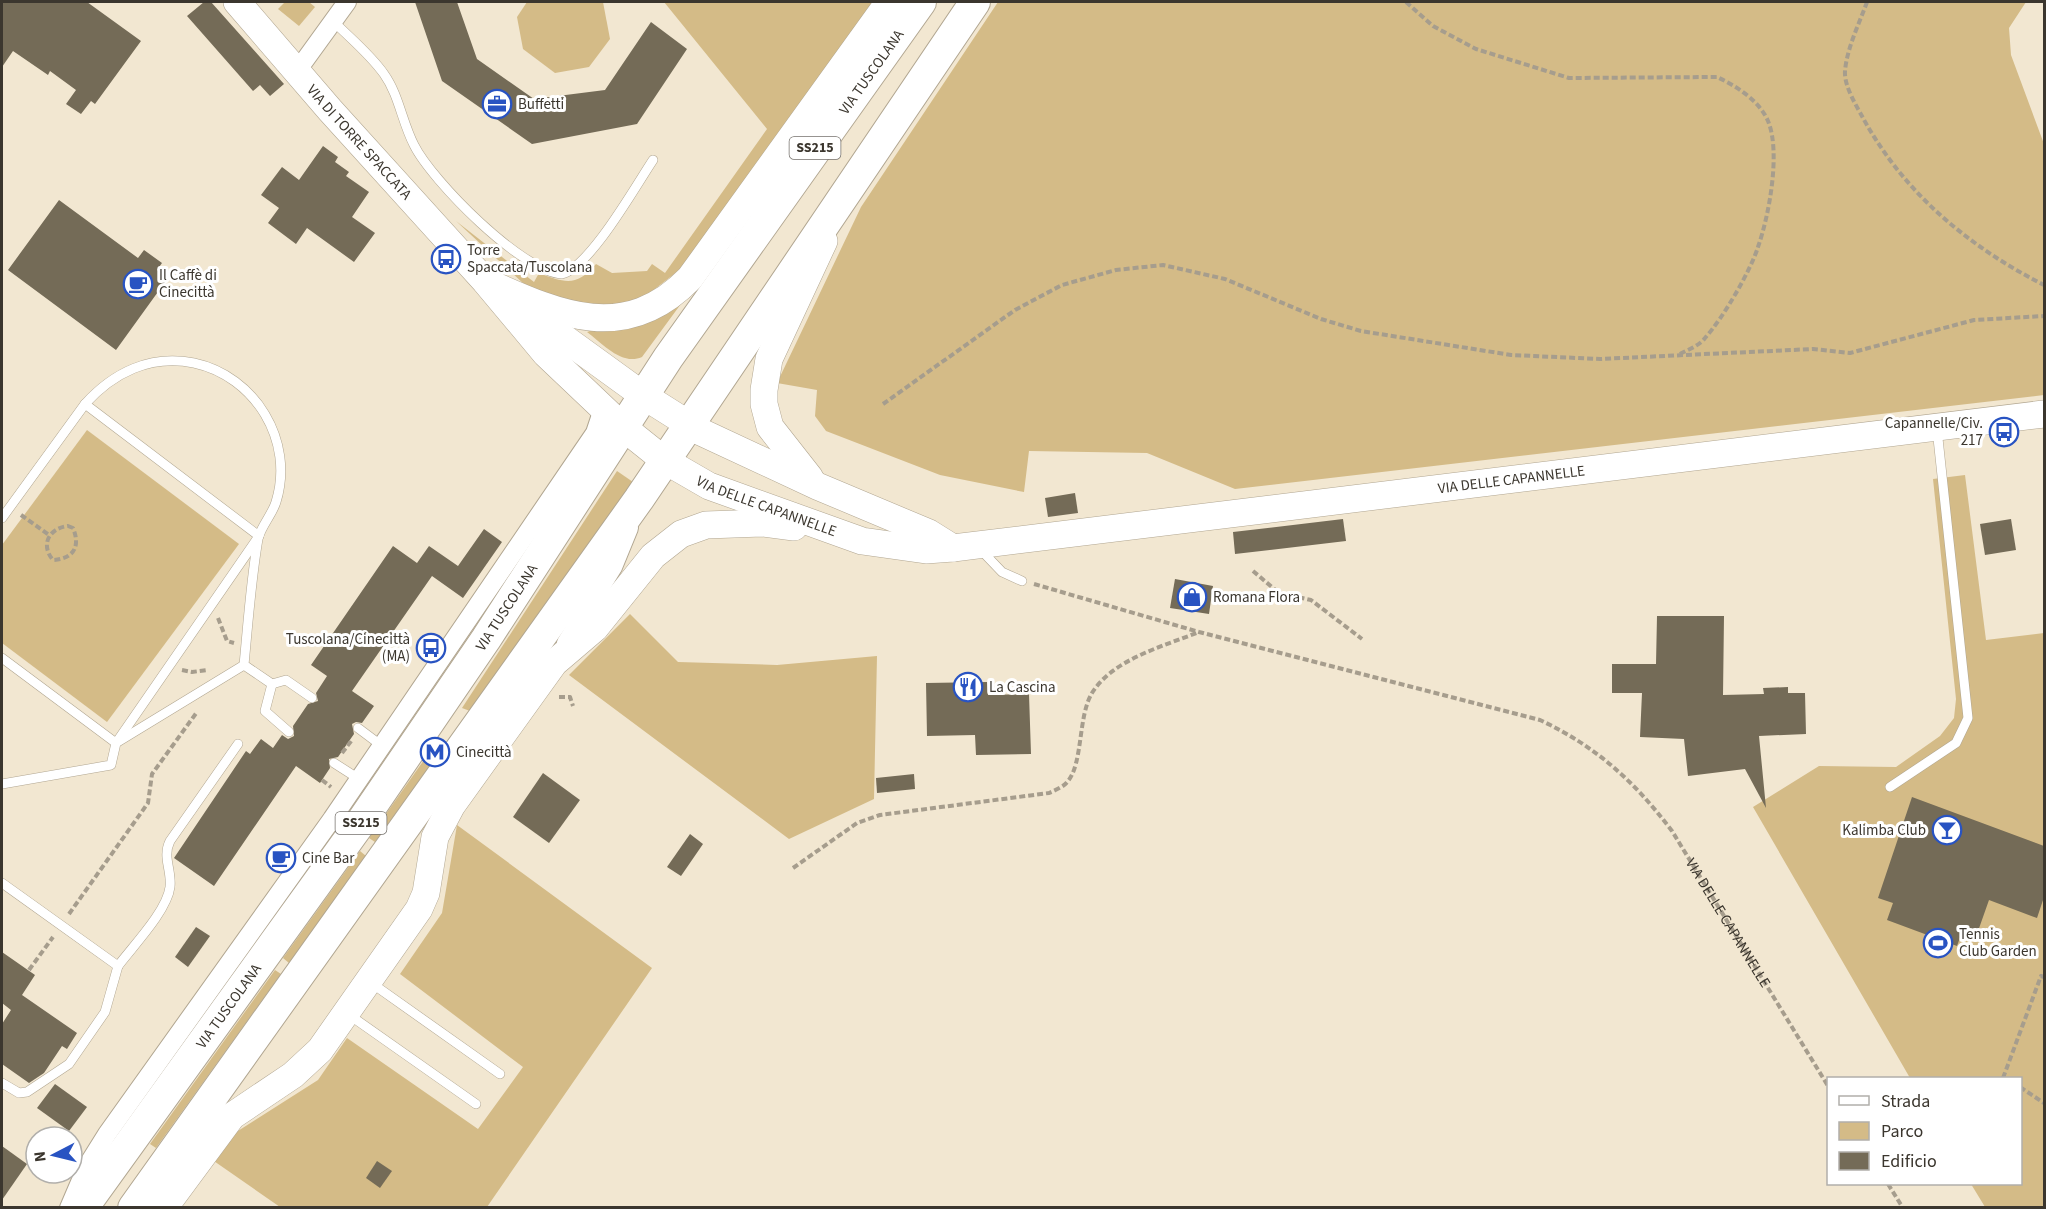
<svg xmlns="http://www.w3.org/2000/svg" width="2046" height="1209" font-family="'Source Sans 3',sans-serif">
	<rect width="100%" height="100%" fill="#f2e7d1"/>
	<g fill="#d4bb87">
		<path d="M285 2H309L315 7 299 26 278 9Z"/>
		<path d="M527 2H603L610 39 589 67 555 73 523 49 517 17Z"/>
		<path d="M664 2H874L682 268 647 295 622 304 582 307 525 285 456 221 534 282 539 273C565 283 577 287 596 264L612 273 647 271 652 264 665 273 767 129Z"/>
		<path d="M998 2H2026L2009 28 2011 55 2044 144V395L1235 489 1147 453 1029 451 1024 492 940 475 826 431 815 416 817 390 777 383 861 207Z"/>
		<path d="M686 297 642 357C622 366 603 344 587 332Z"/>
		<path d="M87 430 239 544 107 722 2 643V545Z"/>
		<path d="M617 471 633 482 470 711 462 708Z"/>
		<path d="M1965 475 1986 640 2044 633V1207H1985L1971 1184H2020V1078H1910L1753 807 1819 766 1896 767 1940 736 1954 718 1956 699 1933 479Z"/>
		<path d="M630 614 678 662 777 665 877 656 874 799 789 839 569 675Z"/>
		<path d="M438 740 445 745 375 842 369 838Z"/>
		<path d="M457 825 652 968 487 1207H280L211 1159 230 1136 318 1080 347 1038 478 1129 523 1067 400 974 442 913Z"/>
		<path d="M360 851 366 856 289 963 283 958Z"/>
		<path d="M275 970 281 974 156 1148 150 1144Z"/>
	</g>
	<g fill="#746b57">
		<path d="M2 2H87L141 41 95 104 91 101 81 114 66 104 76 90 50 71 48 75 13 51 2 67Z"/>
		<path d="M204 2H211L284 84 270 96 260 85 253 91 187 16Z"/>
		<path d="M415 2H457L477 59 534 99 605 90 651 22 687 49 637 124 532 144 442 81Z"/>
		<path d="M323 146 338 157 335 162 349 172 346 176 369 192 352 217 375 233 354 262 307 228 296 244 268 223 279 208 261 195 282 167 299 180Z"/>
		<path d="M59 200 138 258 144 250 162 263 157 270 168 278 116 350 8 270Z"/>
		<path d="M1075 493 1078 513 1048 517 1045 498Z"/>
		<path d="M1343 519 1346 541 1235 554 1233 532Z"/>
		<path d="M2011 519 2016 550 1985 555 1980 524Z"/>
		<path d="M484 529 502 542 463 598 432 576 352 691 374 706 362 723 356 722 352 724 354 734 338 757 329 759 330 768 320 783 296 766 214 886 174 858 246 751 250 754 261 739 273 748 282 735 288 739 294 736 293 726 308 704 318 701 316 693 327 676 311 665 393 546 417 563 429 546 458 566Z"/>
		<path d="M1175 579 1213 586 1209 614 1170 608Z"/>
		<path d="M1657 616H1724L1723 695 1764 694 1763 688 1788 687V693H1805L1806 734 1759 736 1766 808 1745 769 1688 776 1684 739 1640 737 1642 693H1612V664H1656Z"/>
		<path d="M987 682 988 695 1029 694 1031 754 976 755 975 735 927 736 926 683Z"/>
		<path d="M543 773 580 800 549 843 513 817Z"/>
		<path d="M914 774 915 789 877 793 876 778Z"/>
		<path d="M1912 797 2044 846V897L2037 918 1989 900 1977 934 1963 929 1957 946 1887 920 1893 903 1878 898Z"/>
		<path d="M690 834 703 844 681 876 667 867Z"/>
		<path d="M196 927 210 936 188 967 175 957Z"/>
		<path d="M2 952 35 975 22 995 77 1033 67 1049 62 1046 44 1073 29 1083 2 1064V1024L11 1010 2 1003Z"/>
		<path d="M55 1084 87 1107 69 1131 37 1108Z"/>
		<path d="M2 1146 27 1164 2 1200Z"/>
		<path d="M377 1161 392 1171 380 1188 366 1178Z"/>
	</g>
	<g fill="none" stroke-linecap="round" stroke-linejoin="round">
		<g stroke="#b1a691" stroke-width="10">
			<g id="lane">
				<path d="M333 21C350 38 370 54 384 74 399 95 402 122 414 145 432 181 522 272 562 274 590 267 635 187 653 160"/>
				<path d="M85 404C113 373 150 354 194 363 255 376 295 441 276 502 272 515 261 526 258 539 251 580 248 623 244 665L272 684 265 711 289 732"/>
				<path d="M2 518 85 404 259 536 116 743 2 658"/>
				<path d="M980 549 1002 572 1022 581"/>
				<path d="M272 684 286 680 312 698"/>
				<path d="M358 728 382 746"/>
				<path d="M334 763 359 779"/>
				<path d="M2 784 111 765 116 743 244 665"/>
				<path d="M1890 787 1956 743 1968 718 1937 429"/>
				<path d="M2 883 118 966C133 946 167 911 170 887 172 870 162 857 170 841L238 744"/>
				<path d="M370 982 500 1074"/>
				<path d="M348 1014 476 1104"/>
				<path d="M2 1083 19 1093 27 1092 69 1064 105 1012 118 966"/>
			</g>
		</g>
		<g stroke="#b1a691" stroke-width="20">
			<g id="street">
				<path d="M297 71 347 2"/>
				<path d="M566 643 613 567 629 528"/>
				<path d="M69 1208 87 1166 107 1134 332 819 595 433 603 409"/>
			</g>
		</g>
		<g stroke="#b1a691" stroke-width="28">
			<g id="secondary">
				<path id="s2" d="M237 2 330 110 485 281 546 354 624 428 664 460 709 486 862 541 926 550 953 548 2044 414"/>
				<path d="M489 283C560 315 626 344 690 278L889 2"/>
				<path d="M524 309 644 396 701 432 817 486 929 533 953 548"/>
				<path d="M810 478 770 427 764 404V390L769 359 824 241"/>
				<path d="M164 1208 232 1116 293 1075 320 1050 419 909 426 893 435 837 452 805 554 663 595 628 653 556 681 534 706 525 762 523 794 527"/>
			</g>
		</g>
		<g stroke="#b1a691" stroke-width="32">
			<g id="primary">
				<path id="s3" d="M83 1208 359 825 486 639 668 358 921 2"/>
				<path d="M133 1208 639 499 975 2"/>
			</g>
		</g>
		<g stroke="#a69d8d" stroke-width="4" stroke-dasharray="6 3" stroke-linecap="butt">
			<path d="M1406 2 1433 26 1476 49 1569 78 1717 77C1736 86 1759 100 1768 121 1781 152 1769 216 1758 247 1750 272 1723 318 1705 338 1699 346 1687 350 1678 355"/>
			<path d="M1867 2C1859 24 1847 48 1845 71 1844 86 1856 105 1863 118 1904 193 1969 247 2044 285"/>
			<path d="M883 404 1015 310 1062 285 1116 270 1163 265 1225 279 1321 319 1361 331 1511 355 1600 359 1813 349 1850 353 1974 320 2044 316"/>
			<path d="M21 515 49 535"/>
			<path d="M68 526 73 528C81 547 73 559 53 560 40 545 49 528 68 526Z"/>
			<path d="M1253 571 1279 593 1311 600 1362 639"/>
			<path id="s1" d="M1034 584 1199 632 1540 720C1597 747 1634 781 1672 831L1828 1086"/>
			<path d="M218 618 227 641 234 643"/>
			<path d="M182 670 192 672 207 670"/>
			<path d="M559 697H570L573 706"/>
			<path d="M342 753 352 740"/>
			<path d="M322 780 331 787"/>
			<path d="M793 868 857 823 880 815 1049 793C1055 790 1064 787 1068 781 1083 763 1078 716 1092 693 1113 659 1164 646 1199 632"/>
			<path d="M69 914 148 803 152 774 197 712"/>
			<path d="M29 970 53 937"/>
			<path d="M2003 1078 2041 976 2044 977"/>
			<path d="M2020 1087 2044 1103"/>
			<path d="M1888 1184 1903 1208"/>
		</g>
		<use href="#lane" stroke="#fff" stroke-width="9"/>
		<use href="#street" stroke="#fff" stroke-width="18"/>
		<use href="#secondary" stroke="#fff" stroke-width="27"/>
		<use href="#primary" stroke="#fff" stroke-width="30"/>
	</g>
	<defs>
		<g id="office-ring" transform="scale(1.5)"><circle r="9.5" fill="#fff" stroke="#2853c2" stroke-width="1.5"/><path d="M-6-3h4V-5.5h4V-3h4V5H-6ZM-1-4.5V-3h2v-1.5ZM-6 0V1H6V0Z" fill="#2853c2"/></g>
		<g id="bus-ring" transform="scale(1.5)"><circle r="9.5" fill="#fff" stroke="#2853c2" stroke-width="1.5"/><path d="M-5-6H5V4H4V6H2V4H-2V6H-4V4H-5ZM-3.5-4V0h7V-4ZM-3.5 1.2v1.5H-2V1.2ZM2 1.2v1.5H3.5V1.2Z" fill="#2853c2"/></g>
		<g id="cafe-ring" transform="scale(1.5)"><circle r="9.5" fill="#fff" stroke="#2853c2" stroke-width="1.5"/><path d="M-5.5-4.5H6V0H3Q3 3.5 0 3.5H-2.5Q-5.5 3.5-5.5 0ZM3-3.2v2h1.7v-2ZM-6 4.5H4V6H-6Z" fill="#2853c2"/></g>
		<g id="shop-ring" transform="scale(1.5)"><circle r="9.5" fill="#fff" stroke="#2853c2" stroke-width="1.5"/><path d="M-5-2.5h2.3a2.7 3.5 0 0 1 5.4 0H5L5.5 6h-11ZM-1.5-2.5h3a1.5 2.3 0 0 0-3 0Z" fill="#2853c2"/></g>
		<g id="restaurant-ring" transform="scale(1.5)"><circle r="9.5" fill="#fff" stroke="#2853c2" stroke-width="1.5"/><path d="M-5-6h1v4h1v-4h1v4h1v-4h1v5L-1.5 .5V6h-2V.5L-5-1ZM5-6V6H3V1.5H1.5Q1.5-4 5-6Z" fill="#2853c2"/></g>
		<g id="metro-ring" transform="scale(1.5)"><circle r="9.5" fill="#fff" stroke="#2853c2" stroke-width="1.5"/><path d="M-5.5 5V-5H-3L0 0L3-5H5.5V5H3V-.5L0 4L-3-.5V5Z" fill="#2853c2"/></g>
		<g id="bar-ring" transform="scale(1.5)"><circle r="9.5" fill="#fff" stroke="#2853c2" stroke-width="1.5"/><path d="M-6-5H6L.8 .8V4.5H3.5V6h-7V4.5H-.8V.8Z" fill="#2853c2"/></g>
		<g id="stadium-ring" transform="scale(1.5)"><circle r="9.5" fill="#fff" stroke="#2853c2" stroke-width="1.5"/><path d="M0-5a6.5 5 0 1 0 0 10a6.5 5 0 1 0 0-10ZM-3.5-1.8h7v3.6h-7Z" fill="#2853c2"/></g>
	</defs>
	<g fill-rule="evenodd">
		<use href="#office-ring" x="497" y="104"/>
		<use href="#bus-ring" x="446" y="259"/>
		<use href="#cafe-ring" x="138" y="284"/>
		<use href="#bus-ring" x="2004" y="432"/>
		<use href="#shop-ring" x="1192" y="597"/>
		<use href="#bus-ring" x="431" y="648"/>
		<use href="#restaurant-ring" x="968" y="687"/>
		<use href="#metro-ring" x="435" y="752"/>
		<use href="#bar-ring" x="1947" y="830"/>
		<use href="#cafe-ring" x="281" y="858"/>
		<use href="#stadium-ring" x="1938" y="943"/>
	</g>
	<g text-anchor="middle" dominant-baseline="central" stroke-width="6" stroke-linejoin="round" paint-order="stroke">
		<g fill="#fff" stroke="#76726d" stroke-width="1.5">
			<rect x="789.5" y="137" width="51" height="22" rx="4.5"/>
			<rect x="335.5" y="812" width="51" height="22" rx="4.5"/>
		</g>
		<g font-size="14" font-weight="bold" fill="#3b362e">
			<text x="815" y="148">SS215</text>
			<text x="361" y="823">SS215</text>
		</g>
		<g font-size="15" fill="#3b362e" stroke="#fff">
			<text stroke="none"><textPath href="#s3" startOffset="1383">VIA TUSCOLANA</textPath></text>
			<text stroke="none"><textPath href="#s2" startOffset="186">VIA DI TORRE SPACCATA</textPath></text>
			<text stroke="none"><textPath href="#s2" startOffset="1496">VIA DELLE CAPANNELLE</textPath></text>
			<text stroke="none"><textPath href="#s2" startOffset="740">VIA DELLE CAPANNELLE</textPath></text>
			<text stroke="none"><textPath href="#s3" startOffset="735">VIA TUSCOLANA</textPath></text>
			<text stroke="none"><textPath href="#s1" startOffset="806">VIA DELLE CAPANNELLE</textPath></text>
			<text stroke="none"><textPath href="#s3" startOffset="249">VIA TUSCOLANA</textPath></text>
		</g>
		<g font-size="15" fill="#3b362e" stroke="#fff" text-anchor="start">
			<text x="518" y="104">Buffetti</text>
			<text x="467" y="250">Torre<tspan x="467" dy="17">Spaccata/Tuscolana</tspan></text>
			<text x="159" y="275">Il Caffè di<tspan x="159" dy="17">Cinecittà</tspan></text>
			<text x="1983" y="423" text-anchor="end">Capannelle/Civ.<tspan x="1983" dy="17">217</tspan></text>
			<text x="1213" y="597">Romana Flora</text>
			<text x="410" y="639" text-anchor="end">Tuscolana/Cinecittà<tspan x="410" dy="17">(MA)</tspan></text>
			<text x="989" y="687">La Cascina</text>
			<text x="456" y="752">Cinecittà</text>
			<text x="1926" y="830" text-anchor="end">Kalimba Club</text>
			<text x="302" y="858">Cine Bar</text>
			<text x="1959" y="934">Tennis<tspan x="1959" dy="17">Club Garden</tspan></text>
		</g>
	</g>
	<rect width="2046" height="1209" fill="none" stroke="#3b362e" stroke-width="6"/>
	<rect x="1827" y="1077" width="195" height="108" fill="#ffffff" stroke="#b1afab" stroke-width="1.5"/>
	<rect x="1839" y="1096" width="30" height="9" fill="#ffffff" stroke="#b1afab" stroke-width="1.5"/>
	<text x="1881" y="1107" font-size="18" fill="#3b362e">Strada</text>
	<rect x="1839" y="1122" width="30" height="18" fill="#d4bb87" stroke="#b1afab" stroke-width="1.5"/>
	<text x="1881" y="1137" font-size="18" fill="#3b362e">Parco</text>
	<rect x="1839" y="1152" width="30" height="18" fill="#746b57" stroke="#b1afab" stroke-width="1.5"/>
	<text x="1881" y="1167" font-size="18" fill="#3b362e">Edificio</text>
	<g transform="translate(54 1155) rotate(263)"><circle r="28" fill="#ffffff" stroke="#b1afab" stroke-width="1.5"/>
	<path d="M0-4.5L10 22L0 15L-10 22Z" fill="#2853c2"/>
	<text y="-9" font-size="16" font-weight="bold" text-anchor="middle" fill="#3b362e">N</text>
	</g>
</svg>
